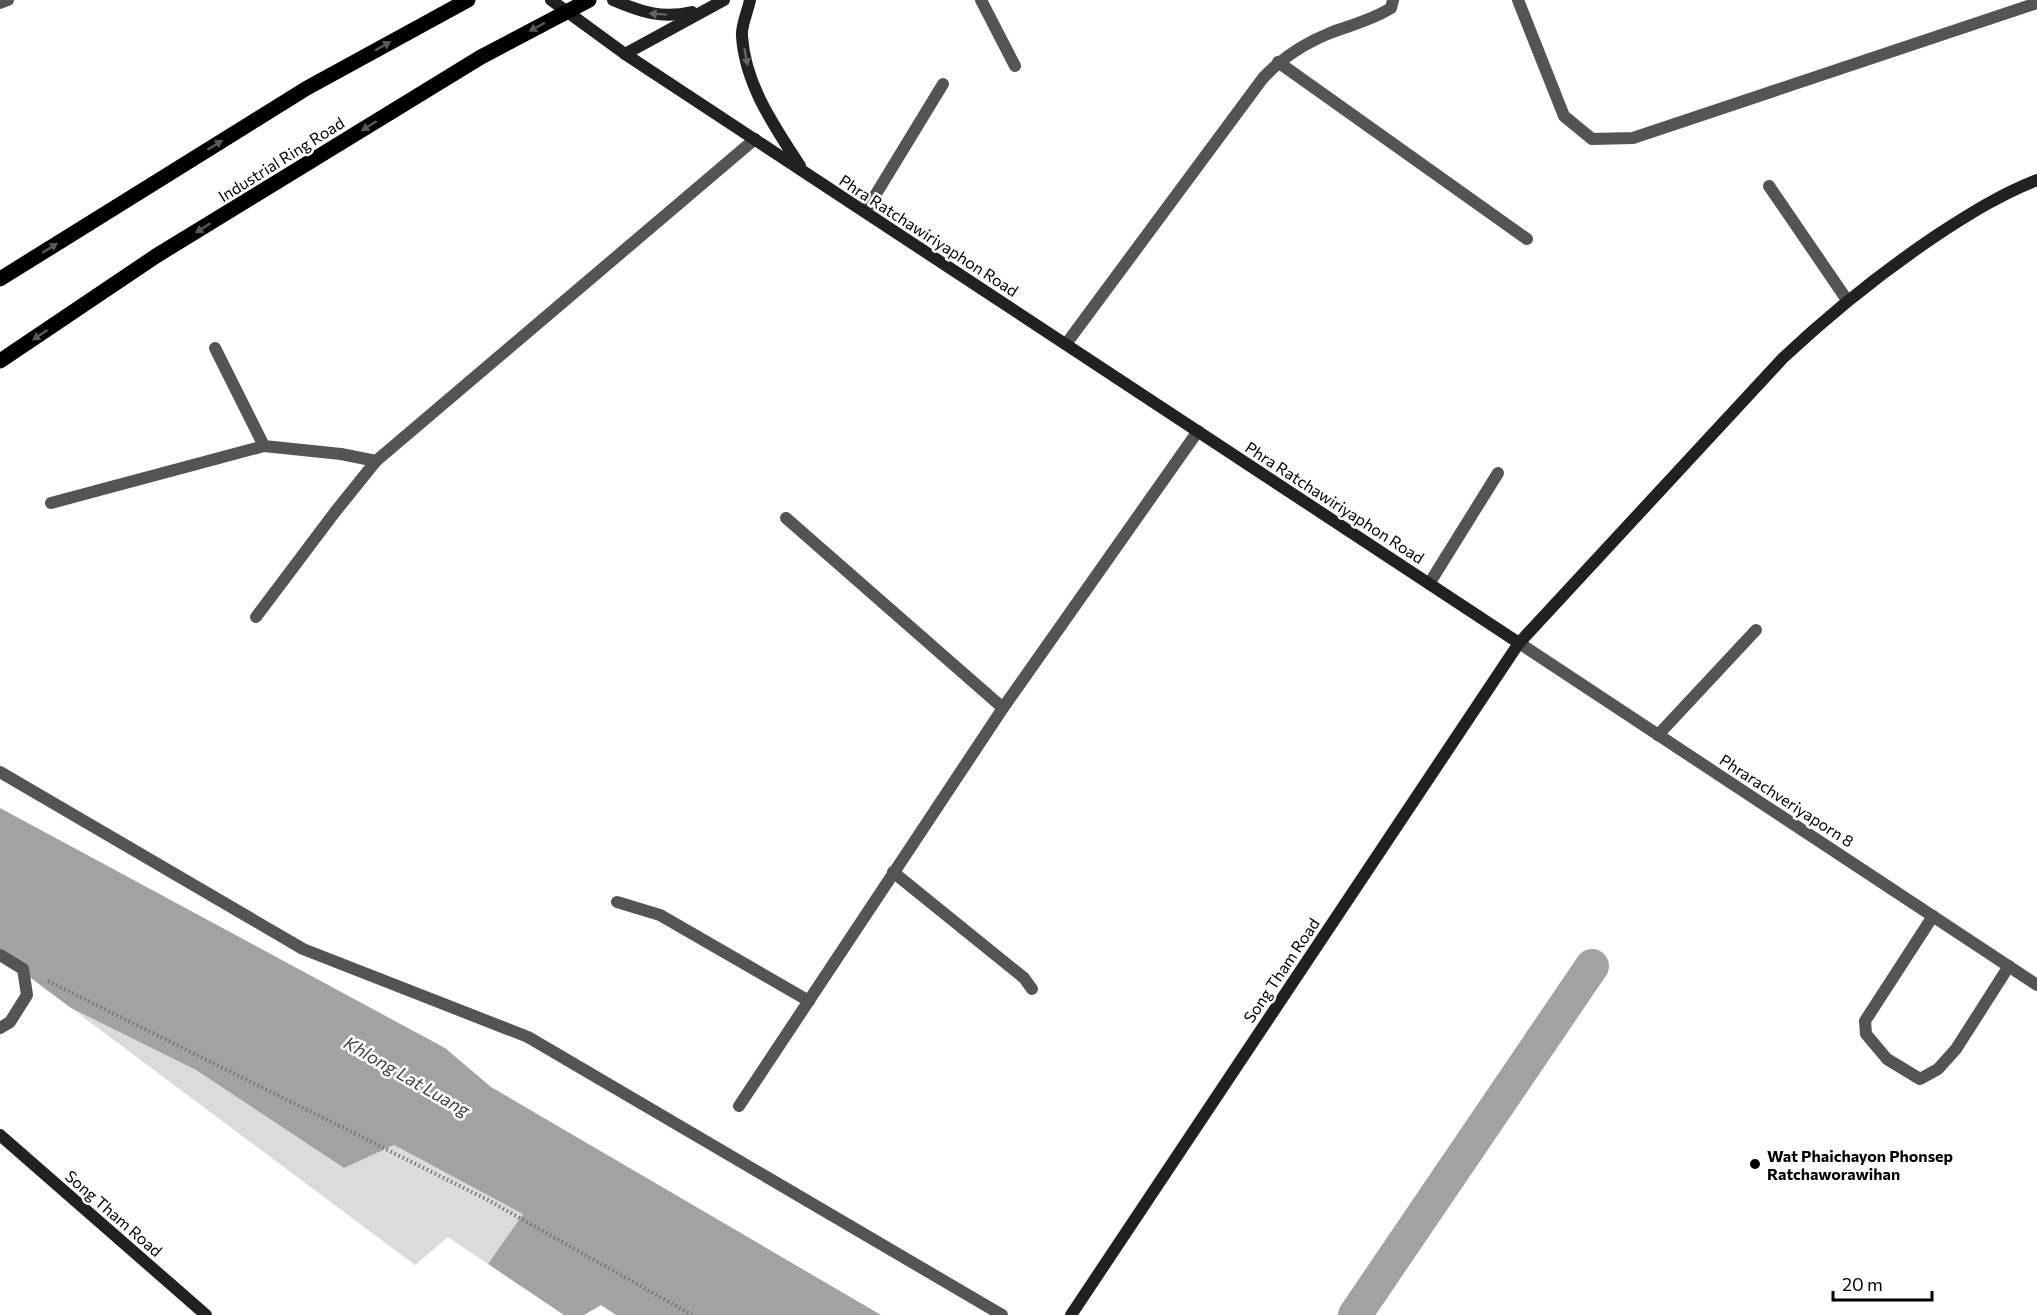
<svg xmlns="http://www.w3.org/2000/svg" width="2037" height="1315" font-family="Commissioner,sans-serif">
	<rect width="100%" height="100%" fill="#fff"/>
	<path fill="#dbdbdb" d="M71 1008 196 1070 344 1168 394 1145 524 1214 488 1264 448 1237 415 1265Z"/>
	<path fill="#a2a2a2" d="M0 808 445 1048 491 1087 881 1315H616L601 1305 584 1315H564L488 1264 523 1214 394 1145 344 1168 196 1070 71 1008 0 955Z"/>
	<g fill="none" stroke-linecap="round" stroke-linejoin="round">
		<path stroke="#a2a2a2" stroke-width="34" d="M1355 1315 1592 966"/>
		<path stroke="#767676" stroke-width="4" stroke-dasharray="1.5 3" stroke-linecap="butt" d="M48 981 486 1199 692 1315"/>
		<path stroke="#545454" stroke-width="12" d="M1933 916 1865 1021 1866 1034 1887 1059 1920 1079 1938 1069 1956 1049 2009 966"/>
		<g stroke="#545454" stroke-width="12">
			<path d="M981 0 1015 66"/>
			<path d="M1518 0 1564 116 1592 139 1633 138 2037 3"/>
			<path d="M0 3 8 0"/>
			<path d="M1278 62 1527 239"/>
			<path d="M1769 186 1847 300"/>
			<path d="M865 212 943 84"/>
			<path d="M1066 344 1263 78C1281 59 1305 43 1330 33 1351 25 1372 20 1391 8L1393 0"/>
			<path d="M215 348 264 446 341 454 376 461"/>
			<path d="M51 503 264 446"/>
			<path d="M786 518 1003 708"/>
			<path d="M1429 584 1498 473"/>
			<path d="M256 617 335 512 376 461 755 139"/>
			<path d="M1519 643 2037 985"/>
			<path d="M1658 735 1756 630"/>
			<path d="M0 772 303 949 528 1037 1002 1315"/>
			<path d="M893 872 1024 978 1032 989"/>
			<path d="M617 902 660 915 809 1001"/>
			<path d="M0 955 23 969 27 995 10 1022 0 1028"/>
			<path d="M739 1106 1003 708 1198 431"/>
		</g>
		<g stroke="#212121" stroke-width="12">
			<path d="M551 0 625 54 1519 643"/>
			<path d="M613 0C641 12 662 19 692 12"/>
			<path d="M750 0C748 11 741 25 742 36 745 85 775 127 800 166"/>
			<path d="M625 54 724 0"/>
			<path d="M0 1135 206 1315"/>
			<path d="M1071 1315 1519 643 1783 358C1832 312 1882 272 1937 235 1969 214 2001 194 2037 180"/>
		</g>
		<g stroke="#000" stroke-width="15">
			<path d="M0 279 307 88 468 0"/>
			<path d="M0 361 156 256 481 57 589 0"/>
		</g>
	</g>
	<defs><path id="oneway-solid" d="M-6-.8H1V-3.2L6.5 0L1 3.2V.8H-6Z" transform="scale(1.5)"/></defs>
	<g fill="#646464">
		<use href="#oneway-solid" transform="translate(658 14) rotate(-176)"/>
		<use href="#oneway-solid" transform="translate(746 57) rotate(80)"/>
	</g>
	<g fill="#595959">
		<use href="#oneway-solid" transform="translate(537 27) rotate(152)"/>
		<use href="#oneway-solid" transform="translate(383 46) rotate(-29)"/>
		<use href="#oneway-solid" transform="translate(369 126) rotate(148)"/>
		<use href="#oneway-solid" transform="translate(215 145) rotate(-32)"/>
		<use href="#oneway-solid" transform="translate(203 228) rotate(148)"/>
		<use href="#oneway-solid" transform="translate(50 248) rotate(-32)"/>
		<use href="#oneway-solid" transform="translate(40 335) rotate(146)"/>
	</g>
	<circle fill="#000" stroke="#fff" stroke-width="2" cx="1755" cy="1164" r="6"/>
	<g text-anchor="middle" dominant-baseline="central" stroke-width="5" stroke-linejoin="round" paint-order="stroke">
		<g font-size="16" fill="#000" stroke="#fff">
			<text transform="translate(281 159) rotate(-32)">Industrial Ring Road</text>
			<text transform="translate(929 235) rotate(33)">Phra Ratchawiriyaphon Road</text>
			<text transform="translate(1335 502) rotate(33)">Phra Ratchawiriyaphon Road</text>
			<text transform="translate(1787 800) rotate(33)">Phrarachveriyaporn 8</text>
			<text transform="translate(1281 970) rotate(-56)">Song Tham Road</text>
			<text transform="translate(114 1213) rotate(41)">Song Tham Road</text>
		</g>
		<g font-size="16" font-weight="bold" fill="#000" stroke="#fff" text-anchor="start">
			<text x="1767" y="1155">Wat Phaichayon Phonsep<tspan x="1767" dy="18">Ratchaworawihan</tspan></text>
		</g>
		<g font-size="18" font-style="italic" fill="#434343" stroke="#fff">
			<text transform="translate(407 1076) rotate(30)">Khlong Lat Luang</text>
		</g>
	</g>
	<path d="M1833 1291v9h99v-9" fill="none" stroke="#000000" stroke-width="3"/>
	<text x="1842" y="1291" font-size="18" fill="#000000" stroke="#ffffff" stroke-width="4.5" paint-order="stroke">20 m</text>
</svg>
